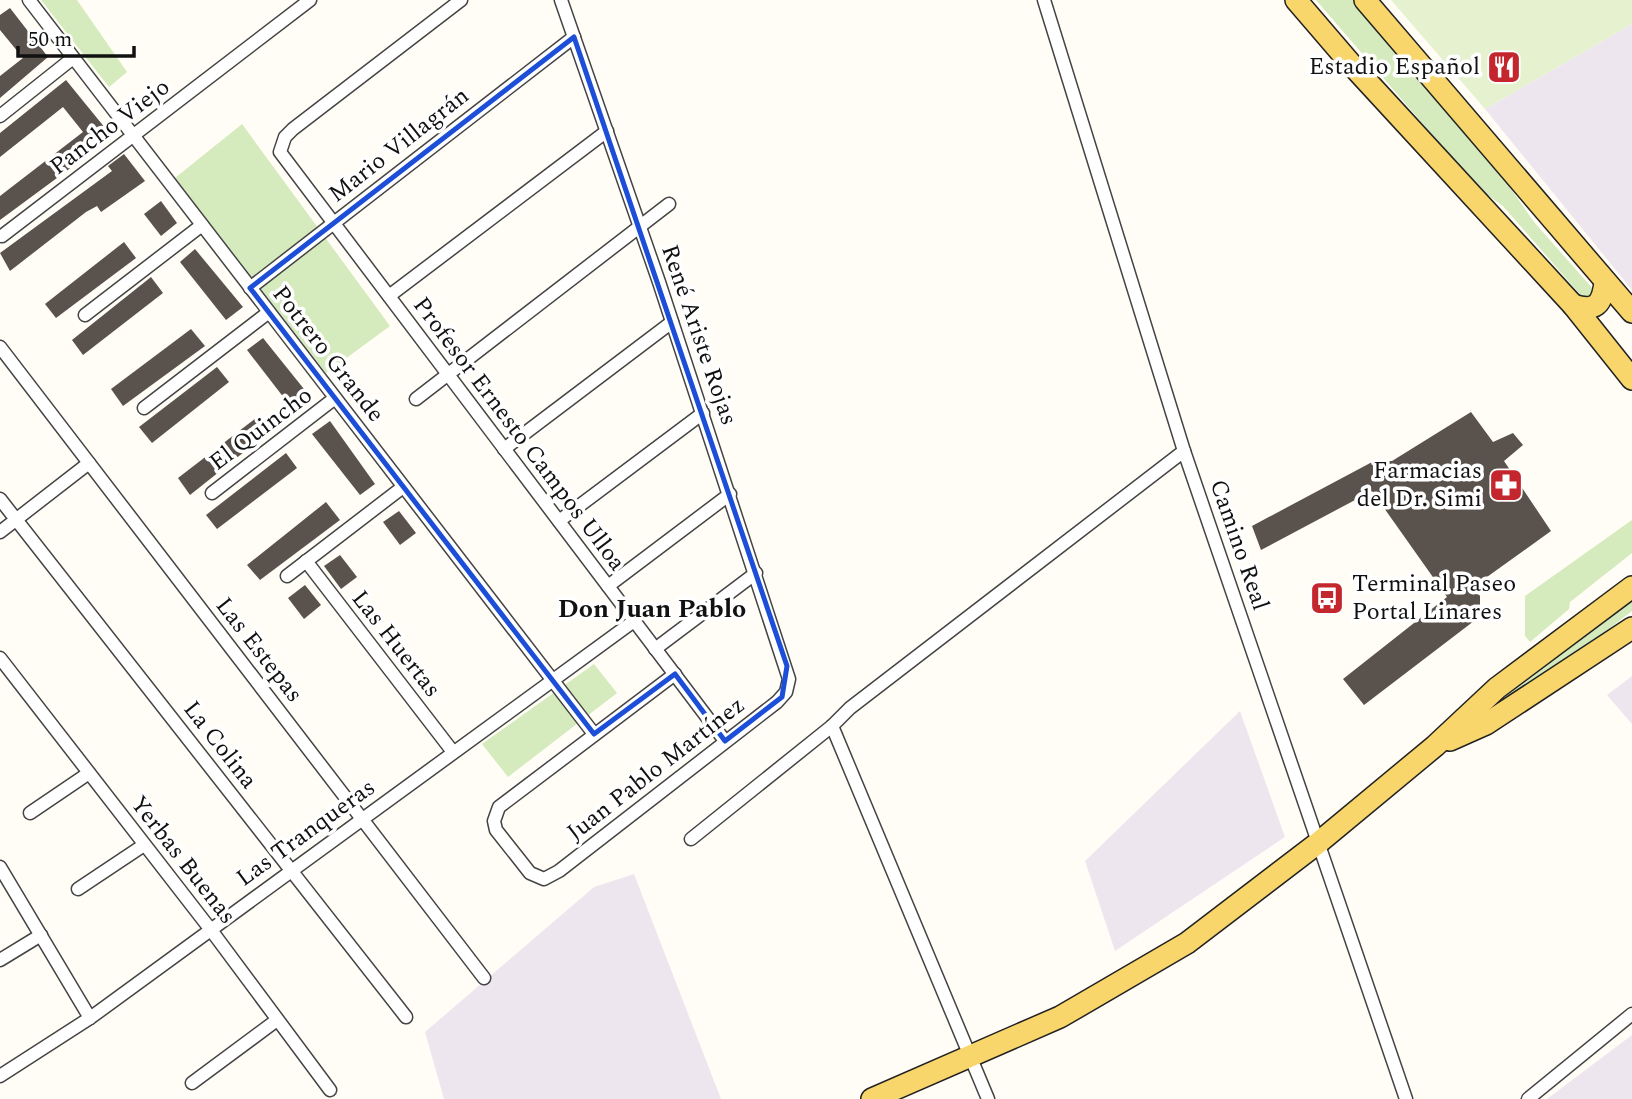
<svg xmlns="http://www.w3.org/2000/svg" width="1632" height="1099" font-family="Spectral,serif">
	<rect width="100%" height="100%" fill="#fffdf5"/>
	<g fill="#eee6ef">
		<path d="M1632 24V290L1485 109Z"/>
		<path d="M1632 676V724L1607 695Z"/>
		<path d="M1240 711 1285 837 1115 951 1085 861Z"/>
		<path d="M634 874 721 1099H444L425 1032 594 887Z"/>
		<path d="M1632 1035V1099H1547Z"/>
	</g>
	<g fill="#d5ebbd">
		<path d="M41 0H77L127 72 109 87Z"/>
		<path d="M1316 0H1354L1487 155 1534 222 1594 290 1592 295 1584 299 1503 206 1479 189Z"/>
		<path d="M242 124 390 326 326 373 175 178Z"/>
		<path d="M1632 520V553L1570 602 1569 609 1530 642 1525 636V596Z"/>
		<path d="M1632 594V611L1562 665 1508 696 1505 692Z"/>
		<path d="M594 664 617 693 508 777 482 744Z"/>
	</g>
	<path fill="#e6f2cf" d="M1391 0H1632V24L1485 109Z"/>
	<g fill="#5a524d">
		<path d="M10 8 48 57 0 98V76L23 58 0 30V15Z"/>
		<path d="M66 80 110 134 77 157 80 161 0 220V196L83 132 63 107 0 157V133Z"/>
		<path d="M124 154 145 181 101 212 97 206 86 212 10 271 0 253 112 171 108 166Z"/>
		<path d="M161 201 177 223 161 236 144 214Z"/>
		<path d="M124 242 136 258 56 318 45 304Z"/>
		<path d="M195 249 243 307 226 320 180 262Z"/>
		<path d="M151 277 163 293 83 355 72 340Z"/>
		<path d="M191 329 205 346 123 406 111 389Z"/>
		<path d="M263 338 308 394 291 407 247 350Z"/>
		<path d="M217 367 229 382 152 443 139 427Z"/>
		<path d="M1471 412 1493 442 1513 433 1523 445 1504 461 1551 531 1473 587 1480 596V611L1474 621 1364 705 1343 679 1447 597 1372 491 1261 550 1252 526 1374 461H1392Z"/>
		<path d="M256 418 268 433 190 495 178 478Z"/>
		<path d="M330 421 375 484 360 495 312 434Z"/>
		<path d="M286 453 297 468 217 529 206 515Z"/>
		<path d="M326 502 340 520 260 580 247 565Z"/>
		<path d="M399 511 416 533 400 545 383 522Z"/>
		<path d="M340 555 357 577 341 589 324 566Z"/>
		<path d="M305 585 321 605 304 619 288 598Z"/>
	</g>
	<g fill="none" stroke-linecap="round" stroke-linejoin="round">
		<g stroke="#444" stroke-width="15">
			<g id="minor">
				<path d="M29 0 594 734"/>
				<path d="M461 0 293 129 285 137 280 152 725 741"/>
				<path d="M561 0 659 282 789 679 786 692 777 702 559 871 544 879 530 873 496 830 494 821 499 807 675 674"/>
				<path d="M1044 0 1184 451 1406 1099"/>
				<path d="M0 116 73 58"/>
				<path d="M2 236 310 0"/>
				<path d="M250 288 574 37"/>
				<path d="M389 296 607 131"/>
				<path d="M85 315 202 225"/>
				<path d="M0 347 484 978"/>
				<path d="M416 399 669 204"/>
				<path d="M144 408 269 312"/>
				<path d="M504 449 672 322"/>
				<path d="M212 493 335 398"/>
				<path d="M0 499 406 1017"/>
				<path d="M559 521 703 413"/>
				<path d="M0 532 89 463"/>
				<path d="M306 561 453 752"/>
				<path d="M287 576 403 487"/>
				<path d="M608 586 730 494"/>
				<path d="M655 649 756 573"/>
				<path d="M0 658 211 930 330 1090"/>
				<path d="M832 726 988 1099"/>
				<path d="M30 813 89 773"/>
				<path d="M691 839 832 726 850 708 1184 451"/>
				<path d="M0 867 90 1018"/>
				<path d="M78 889 144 845"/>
				<path d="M0 960 41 935"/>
				<path d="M0 1076 90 1018 634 621"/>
				<path d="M192 1083 277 1020"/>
				<path d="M1528 1099 1632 1014"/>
			</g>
		</g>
		<g stroke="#222" stroke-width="24">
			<g id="primary">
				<path d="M1296 0 1351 64 1573 305 1632 379"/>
				<path d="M1365 0 1632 312"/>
				<path d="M1573 305C1595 312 1602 305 1605 283"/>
				<path d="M1450 740 1486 724 1632 628"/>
				<path d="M872 1099 1060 1017 1187 943 1318 843 1435 746 1497 688 1632 587"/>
			</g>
		</g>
		<use href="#minor" stroke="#fff" stroke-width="12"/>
		<use href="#primary" stroke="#f9d66b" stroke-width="21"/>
	</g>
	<path fill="none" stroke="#1d4ed8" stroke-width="5" stroke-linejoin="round" d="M574 37 787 666 782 697 725 741 675 674 594 734 250 288Z"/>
	<defs>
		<g id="restaurant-square" transform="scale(1.75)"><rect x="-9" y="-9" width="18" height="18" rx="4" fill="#c4262e" stroke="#fff"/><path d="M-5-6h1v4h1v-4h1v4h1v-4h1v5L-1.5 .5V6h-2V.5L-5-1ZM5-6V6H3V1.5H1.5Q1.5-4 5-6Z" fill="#fff"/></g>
		<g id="pharmacy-square" transform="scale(1.75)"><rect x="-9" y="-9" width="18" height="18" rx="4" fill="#c4262e" stroke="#fff"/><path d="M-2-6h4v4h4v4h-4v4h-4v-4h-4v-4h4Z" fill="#fff"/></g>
		<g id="bus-square" transform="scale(1.75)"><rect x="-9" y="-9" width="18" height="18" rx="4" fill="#c4262e" stroke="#fff"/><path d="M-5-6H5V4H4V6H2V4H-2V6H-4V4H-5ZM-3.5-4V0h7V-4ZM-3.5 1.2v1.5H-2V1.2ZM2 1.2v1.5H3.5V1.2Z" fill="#fff"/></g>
	</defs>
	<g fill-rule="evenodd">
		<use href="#restaurant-square" x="1504" y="67"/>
		<use href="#pharmacy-square" x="1506" y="485"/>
		<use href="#bus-square" x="1327" y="598"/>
	</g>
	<g text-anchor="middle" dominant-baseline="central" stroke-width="7" stroke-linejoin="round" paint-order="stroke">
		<g font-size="24" fill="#111" stroke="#fff" text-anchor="end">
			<text x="1480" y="67">Estadio Español</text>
			<text x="1482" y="471">Farmacias<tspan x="1482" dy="28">del Dr. Simi</tspan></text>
			<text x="1352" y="584" text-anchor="start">Terminal Paseo<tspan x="1352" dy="28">Portal Linares</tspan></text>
		</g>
		<g font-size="24" fill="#111" stroke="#fff">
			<text transform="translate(110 127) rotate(-37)">Pancho Viejo</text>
			<text transform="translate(399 145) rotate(-38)">Mario Villagrán</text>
			<text transform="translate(699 335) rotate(71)">René Ariste Rojas</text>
			<text transform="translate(328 354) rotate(52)">Potrero Grande</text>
			<text transform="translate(261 429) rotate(-37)">El Quincho</text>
			<text transform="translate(519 434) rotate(53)">Profesor Ernesto Campos Ulloa</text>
			<text transform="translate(1239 545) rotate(71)">Camino Real</text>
			<text transform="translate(396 644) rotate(52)">Las Huertas</text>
			<text transform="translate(259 650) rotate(52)">Las Estepas</text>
			<text transform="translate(220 745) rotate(52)">La Colina</text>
			<text transform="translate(656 769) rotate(-38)">Juan Pablo Martínez</text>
			<text transform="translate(306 833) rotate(-36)">Las Tranqueras</text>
			<text transform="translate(183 860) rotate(52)">Yerbas Buenas</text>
		</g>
		<g font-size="26" font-weight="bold" fill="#111" stroke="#fff">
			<text x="652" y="609">Don Juan Pablo</text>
		</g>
	</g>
	<path d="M18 46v10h116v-10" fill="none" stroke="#111111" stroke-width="3.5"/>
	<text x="28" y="46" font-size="21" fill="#111111" stroke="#ffffff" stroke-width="5" paint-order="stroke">50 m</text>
</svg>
